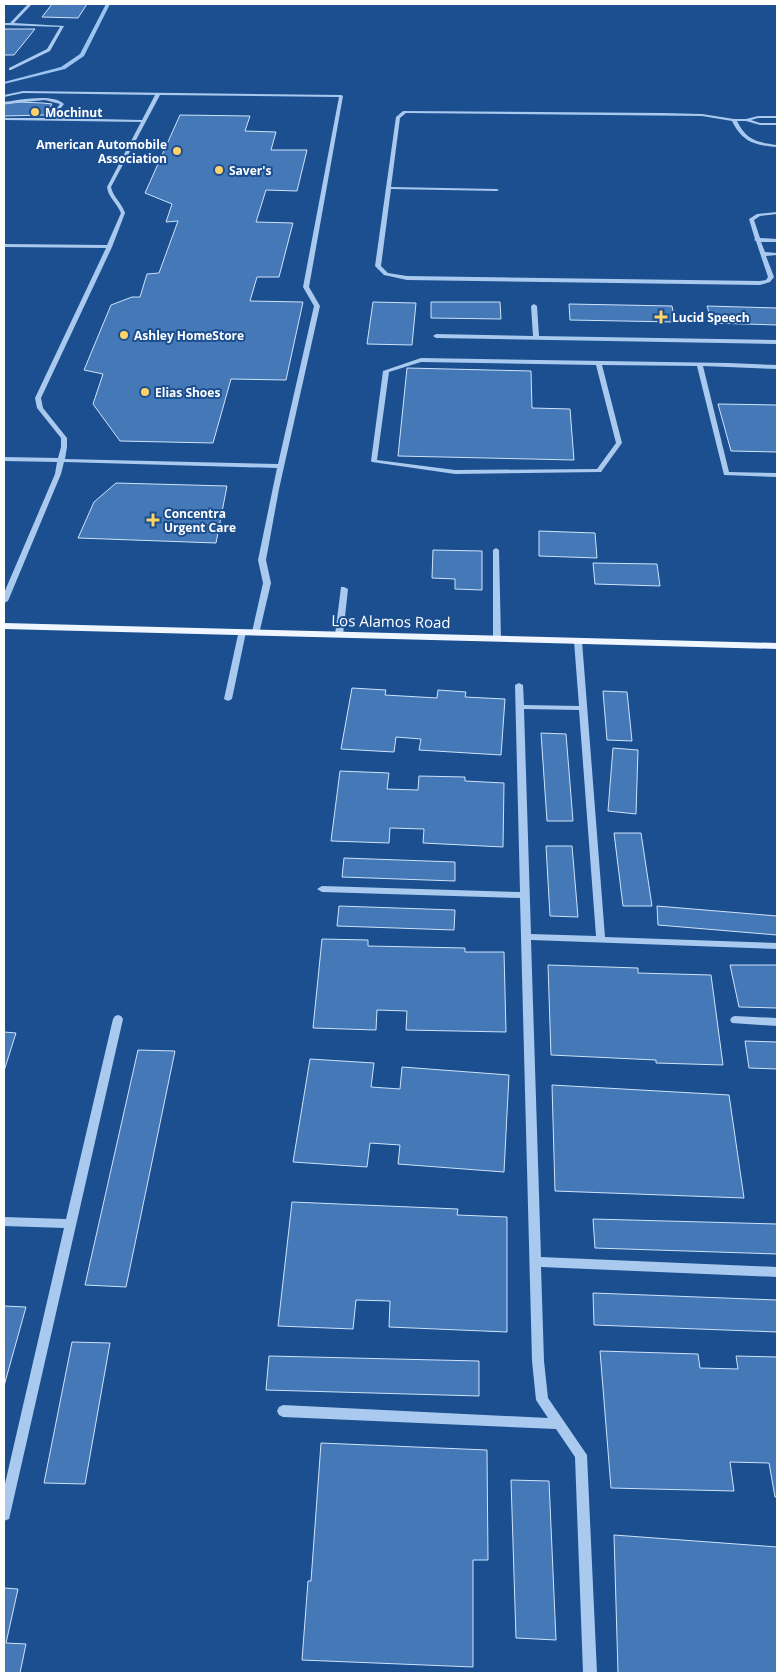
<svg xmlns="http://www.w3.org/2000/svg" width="781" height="1677" font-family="'Open Sans',sans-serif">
	<rect width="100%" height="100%" fill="#1b4f8f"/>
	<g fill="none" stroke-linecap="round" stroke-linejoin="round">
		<path fill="#9cc4f0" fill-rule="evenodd" d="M106 4H110L84 56 65 69 4 84V82L61 67 80 54Z"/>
	</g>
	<g fill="#4478b7" stroke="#cfe3fa">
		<path d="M52 4H87L78 18 42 17Z"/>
		<path d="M4 29H35L14 55H4Z"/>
		<path d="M20 102 43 103 52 104 45 115 4 116V104Z"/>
		<path d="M180 115 250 116 245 131 276 132 271 150H307L297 191 266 190 256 222 293 223 279 277H257L250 301 303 302 286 380 231 379 213 443 120 441 93 404 103 374 84 370 111 305 132 297H140L147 274 159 273 178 221 166 222 172 204 145 193Z"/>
		<path d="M373 302 416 303 412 345 367 344Z"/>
		<path d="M431 302H500L501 319 431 318Z"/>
		<path d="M569 304 672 306 675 322 570 320Z"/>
		<path d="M707 306 777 308V325L712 323Z"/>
		<path d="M407 368 531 371 532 408 570 409 574 460 398 456Z"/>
		<path d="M718 404 777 405V452L731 451Z"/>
		<path d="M116 483 227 486 216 543 78 538 94 502Z"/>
		<path d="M539 531 595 533 597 558 539 556Z"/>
		<path d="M433 550 482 551V590L455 589V579L432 578Z"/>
		<path d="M593 563 657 564 660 586 595 584Z"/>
		<path d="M352 688 386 690 385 695 437 698 438 690 466 692 465 697 505 699 501 755 419 750 421 739 396 737 394 752 341 749Z"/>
		<path d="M603 691 627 692 632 741 607 740Z"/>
		<path d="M541 733 566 734 573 821H547Z"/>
		<path d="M613 748 638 750 636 814 608 811Z"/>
		<path d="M340 771 389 773 387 789 418 790 419 776 465 777V781L504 783 503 847 423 843 424 829 390 828 389 843 331 841Z"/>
		<path d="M614 833H641L652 906H623Z"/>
		<path d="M546 846H572L578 917 550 916Z"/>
		<path d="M344 858 455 862V881L342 877Z"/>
		<path d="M339 906 455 910 454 930 337 926Z"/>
		<path d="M657 906 777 916V935L658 925Z"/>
		<path d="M322 939 368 940V946L465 948V952H504L506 1032 406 1030 407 1011 377 1010 376 1030 313 1028Z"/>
		<path d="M548 965 638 968V973L711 975 723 1065 656 1063V1060L551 1055Z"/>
		<path d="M730 965H777V1008L739 1007Z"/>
		<path d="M4 1032 16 1033 4 1071Z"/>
		<path d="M745 1041 777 1042V1069L749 1068Z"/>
		<path d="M138 1050 175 1051 126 1287 85 1285Z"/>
		<path d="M310 1059 374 1063 371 1087 400 1089 402 1067 509 1075 504 1172 398 1164 400 1145 370 1143 367 1167 293 1162Z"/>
		<path d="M552 1085 729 1095 744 1198 555 1191Z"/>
		<path d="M292 1202 458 1209 457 1215 507 1217V1332L389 1327 390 1301 356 1300 353 1329 278 1326Z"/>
		<path d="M593 1219 777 1224V1254L595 1248Z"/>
		<path d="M593 1293 777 1300V1332L594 1325Z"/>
		<path d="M4 1306 26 1307 4 1386Z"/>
		<path d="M72 1342 110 1343 85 1484 44 1483Z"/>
		<path d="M600 1351 698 1354 700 1368 738 1369 736 1356 777 1357V1497H775L769 1463 730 1462 734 1491 611 1488Z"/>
		<path d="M269 1356 479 1361V1396L266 1390Z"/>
		<path d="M321 1443 487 1450 488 1560H473V1667L302 1660 308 1581H311Z"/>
		<path d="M511 1480 549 1481 556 1640 516 1638Z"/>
		<path d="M614 1535 777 1547V1673H618Z"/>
		<path d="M4 1588 18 1589 6 1643 26 1644 20 1673H4Z"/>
	</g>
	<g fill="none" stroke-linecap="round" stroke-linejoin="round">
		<g fill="#a9c9ee" fill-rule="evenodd">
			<path d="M28 4H32L14 23 64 26 50 51 11 70H9V68L47 49 60 27 4 25V23H10Z"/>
			<path d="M23 91 341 95 343 96 309 287 320 306 279 489 266 560 271 583 259 634H256L252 632 263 583 258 560 277 468 64 462 61 474 8 601 4 603V593L55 474 57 462 4 461V457L58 458 61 447V438L37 408 35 398 106 248 4 247V244L107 245 121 213C117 203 108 197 107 187L141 122 4 120V118H49L60 104 45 100 4 104V102C18 100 53 93 64 104L53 118 142 120 155 95 23 93 4 97V95ZM160 95 339 97 303 287 314 306 278 464 65 459 67 447V438L43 408 41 398 112 247 125 213C122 203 113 197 111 187Z"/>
			<path d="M403 111 663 113 702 114 734 119H746L758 116H777V118H758L751 120 760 123H777V125H760L746 121H737C747 141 757 142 777 145V147C755 145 743 143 732 121L702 116 406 113 400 118 391 187 497 189 499 190 497 191 391 189 381 266 388 273 407 276 760 281 766 280 768 277 756 241 754 240 755 239 749 219 757 214 777 212V214L760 216 754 220 760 238 777 239V242H761L765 252 777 253V255L766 256 774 277 770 282 760 285 407 280 384 275 375 266 396 117Z"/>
			<path d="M534 304 537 306 539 336 777 340V344L436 338 433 336 436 334 533 336 531 306Z"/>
			<path d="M421 358 729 363 777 365V369L703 366 729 472 777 473V477L724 475 697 366 602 365 622 443 601 472 455 474 372 462 371 461 383 371ZM421 362 596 365 616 443 597 469 455 470 377 460 389 372Z"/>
			<path d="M496 548 499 550 501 639 497 641 493 639V550Z"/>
			<path d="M341 587H344L348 589 343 635 339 637 335 635Z"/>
			<path d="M239 630H242L246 632 232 699 228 701 224 699Z"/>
			<path d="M575 639H578L582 641 605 937 777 943V949L531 940 541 1257 777 1267V1277L541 1267 544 1361 548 1398 587 1455 597 1673H583L575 1457 556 1429 283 1417 279 1415 277 1411 279 1407 283 1405 548 1418 536 1400 532 1361 520 898 322 892 317 889 322 886 520 892 515 685 519 683 523 685 524 705 579 706 574 641ZM524 709 579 710 596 936 531 934Z"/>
			<path d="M118 1015 121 1016 123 1019 10 1515 9 1519 4 1521V1488L64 1228 4 1226V1217L66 1219 113 1019 115 1016Z"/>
			<path d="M735 1016 777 1018V1026L732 1023 730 1020 732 1017Z"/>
		</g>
		<path fill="#f0f6ff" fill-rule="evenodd" d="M4 623 777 643V649L4 629Z"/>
	</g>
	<g fill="#ffd166" stroke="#1b4f8f" stroke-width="2">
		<circle cx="35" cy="112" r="5"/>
		<circle cx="177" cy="151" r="5"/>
		<circle cx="219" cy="170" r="5"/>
		<path d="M658.5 309.5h5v5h5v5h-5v5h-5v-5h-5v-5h5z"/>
		<circle cx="124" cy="335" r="5"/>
		<circle cx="145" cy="392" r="5"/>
		<path d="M150.5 512.5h5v5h5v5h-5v5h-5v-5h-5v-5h5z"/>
	</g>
	<g text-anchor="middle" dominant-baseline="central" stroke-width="4" stroke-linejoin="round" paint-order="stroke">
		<g font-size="12" font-weight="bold" fill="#fff" stroke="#1b4f8f" text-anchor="start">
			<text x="45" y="112">Mochinut</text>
			<text x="167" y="144" text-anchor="end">American Automobile<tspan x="167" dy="14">Association</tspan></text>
			<text x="229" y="170">Saver's</text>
			<text x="672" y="317">Lucid Speech</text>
			<text x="134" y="335">Ashley HomeStore</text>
			<text x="155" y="392">Elias Shoes</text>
			<text x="164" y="513">Concentra<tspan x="164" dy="14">Urgent Care</tspan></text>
		</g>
		<g font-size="15" fill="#fff" stroke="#1b4f8f">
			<text transform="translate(391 621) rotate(1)">Los Alamos Road</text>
		</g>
	</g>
	<rect width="781" height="1677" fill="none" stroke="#ffffff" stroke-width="10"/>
</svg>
